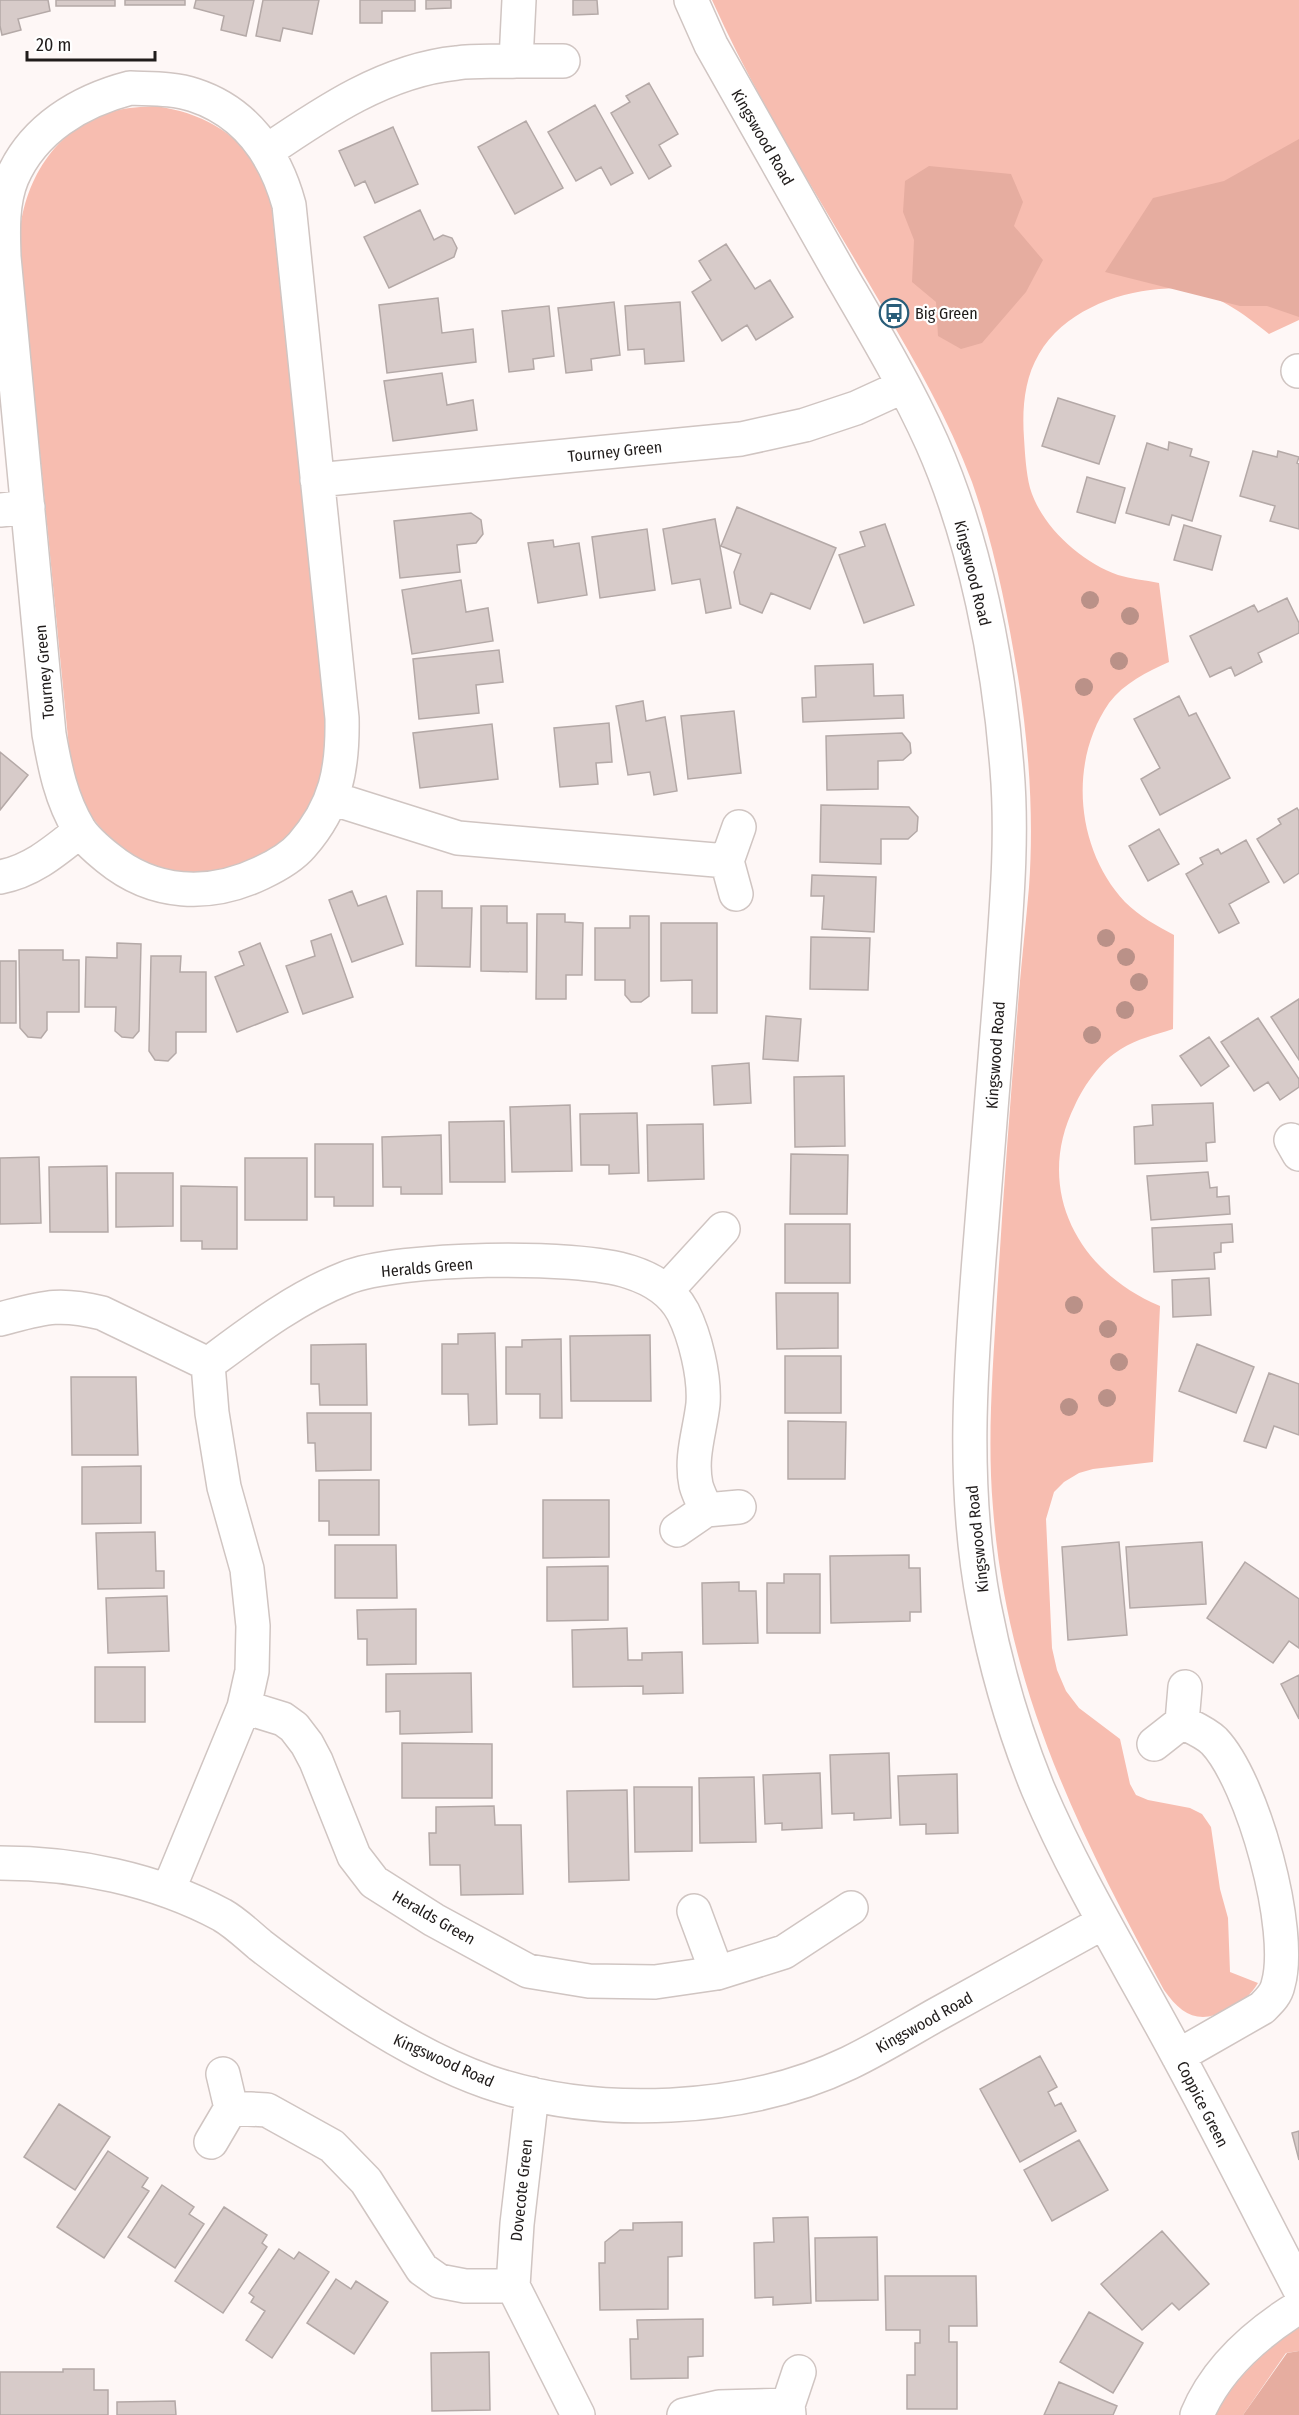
<svg xmlns="http://www.w3.org/2000/svg" width="1299" height="2415" font-family="'Fira Sans Condensed',sans-serif">
	<style>
		.green { fill: #f7bdb0 }
		.forest { fill: #e6ada0 }
		.building { fill: #d7cbc9; stroke: #b4a9a7; stroke-width: 1.5 }
		.lines { fill: none; stroke-linecap: round; stroke-linejoin: round }
		.minor-casing { stroke: #d0c5c2; stroke-width: 36 }
		.minor { stroke: #fff; stroke-width: 33 }
		.tree { fill: #ba9188 }
		.labels { text-anchor: middle; stroke-width: 4.5; stroke-linejoin: round; paint-order: stroke }
		.street-label { font-size: 16px; fill: #201c1b; stroke: #fff }
		.poi-label { font-size: 16px; fill: #201c1b; stroke: #fff; text-anchor: start }
	</style>
	<rect width="100%" height="100%" fill="#fef7f6"/>
	<path class="green" d="M 712,0 L 1299,0 L 1299,320 L 1269,334 C 1243,313 1216,293 1181,288 C 1174,287 1166,289 1159,289 C 1113,293 1063,313 1039,354 C 1024,379 1022,410 1024,438 C 1025,454 1026,472 1030,488 C 1041,526 1081,562 1118,575 C 1131,579 1145,580 1159,583 L 1169,662 C 1147,672 1124,683 1109,703 C 1068,762 1076,850 1125,902 C 1139,916 1157,926 1174,935 L 1173,1029 C 1155,1035 1137,1039 1121,1049 C 1101,1061 1085,1084 1075,1105 C 1033,1189 1078,1272 1160,1306 L 1153,1462 L 1093,1469 L 1079,1473 L 1064,1482 L 1054,1492 L 1046,1519 L 1052,1648 L 1057,1670 L 1066,1691 L 1079,1708 L 1120,1739 L 1130,1784 L 1136,1795 L 1148,1800 L 1190,1808 L 1202,1814 L 1211,1827 L 1220,1889 L 1228,1918 L 1230,1972 L 1258,1983 C 1251,1995 1241,2002 1229,2009 C 1200,2025 1182,2016 1164,1990 C 1079,1833 1007,1690 993,1508 C 987,1438 993,1367 997,1297 C 1003,1195 1011,1094 1019,992 C 1022,957 1026,922 1029,887 C 1034,817 1029,746 1018,677 C 1007,611 994,545 972,482 C 949,420 915,361 881,304 C 823,204 759,105 712,0 Z
		M 156,106 C 214,115 255,143 271,201 L 326,726 C 325,742 326,761 323,777 C 322,782 318,788 316,793 C 303,821 286,842 259,856 C 251,860 242,865 234,868 C 178,887 113,856 85,806 C 75,789 72,767 69,748 L 19,240 C 23,182 54,128 114,111 C 128,107 142,107 156,106 Z
		M 1299,2326 L 1299,2351 L 1286,2353 L 1243,2415 L 1216,2415 C 1235,2377 1265,2351 1299,2326 Z"/>
	<path class="forest" d="M 1299,139 L 1299,317 L 1267,306 L 1240,306 L 1105,272 L 1153,198 L 1224,181 Z
		M 929,166 L 1011,174 L 1023,202 L 1014,226 L 1043,260 L 1026,292 L 982,343 L 961,349 L 938,336 L 936,302 L 912,282 L 914,240 L 903,212 L 905,181 Z
		M 1299,2351 L 1299,2415 L 1243,2415 L 1287,2353 Z"/>
	<path class="building" d="M 0,0 L 48,0 L 50,11 L 18,19 L 21,30 L 2,35 L 0,26 Z
		M 56,0 L 115,0 L 115,6 L 56,6 Z
		M 125,0 L 185,0 L 185,5 L 125,5 Z
		M 196,0 L 254,0 L 246,36 L 221,30 L 224,16 L 194,8 Z
		M 263,0 L 319,0 L 312,34 L 283,28 L 280,41 L 256,36 Z
		M 360,0 L 415,0 L 415,11 L 382,11 L 382,23 L 360,23 Z
		M 426,0 L 451,0 L 451,8 L 426,9 Z
		M 573,0 L 597,0 L 598,14 L 573,15 Z
		M 649,83 L 678,134 L 659,145 L 671,166 L 649,179 L 611,113 L 630,102 L 626,96 Z
		M 595,105 L 633,173 L 611,185 L 601,167 L 576,181 L 548,132 Z
		M 526,121 L 563,188 L 515,214 L 478,147 Z
		M 393,127 L 418,184 L 375,203 L 365,181 L 355,186 L 339,151 Z
		M 420,210 L 434,240 L 443,235 L 452,238 L 457,248 L 454,257 L 389,288 L 364,237 Z
		M 726,244 L 755,289 L 770,280 L 793,317 L 756,340 L 747,325 L 722,341 L 692,292 L 711,280 L 699,261 Z
		M 438,298 L 442,333 L 473,329 L 476,362 L 387,373 L 379,305 Z
		M 614,302 L 620,355 L 591,359 L 592,370 L 566,373 L 558,308 Z
		M 680,302 L 684,361 L 645,364 L 644,349 L 628,350 L 625,306 Z
		M 549,306 L 554,356 L 533,359 L 534,369 L 509,372 L 502,311 Z
		M 442,373 L 447,405 L 473,400 L 477,430 L 393,441 L 384,381 Z
		M 1058,398 L 1115,416 L 1099,464 L 1042,446 Z
		M 1169,442 L 1192,449 L 1190,456 L 1209,462 L 1192,521 L 1172,515 L 1169,525 L 1126,513 L 1147,443 L 1168,450 Z
		M 1253,451 L 1277,457 L 1278,451 L 1299,457 L 1297,463 L 1299,464 L 1299,529 L 1270,521 L 1275,506 L 1240,496 Z
		M 1087,477 L 1125,488 L 1115,523 L 1077,512 Z
		M 737,507 L 836,548 L 810,609 L 771,593 L 762,613 L 740,604 L 734,572 L 741,554 L 721,546 Z
		M 471,513 L 481,520 L 483,534 L 476,543 L 457,545 L 460,572 L 400,578 L 394,521 Z
		M 715,519 L 731,608 L 706,613 L 700,579 L 672,584 L 663,529 Z
		M 885,524 L 914,605 L 864,623 L 839,555 L 865,546 L 860,532 Z
		M 1184,525 L 1221,536 L 1212,570 L 1174,560 Z
		M 647,529 L 655,590 L 600,598 L 592,537 Z
		M 553,540 L 554,547 L 579,543 L 587,595 L 538,603 L 528,543 Z
		M 461,580 L 466,612 L 488,608 L 493,641 L 412,654 L 402,590 Z
		M 1287,598 L 1299,623 L 1299,633 L 1258,653 L 1262,662 L 1235,676 L 1231,667 L 1210,677 L 1190,636 L 1254,605 L 1258,612 Z
		M 499,650 L 503,682 L 476,685 L 479,713 L 419,719 L 413,659 Z
		M 873,664 L 874,696 L 903,695 L 904,718 L 803,722 L 802,698 L 816,697 L 815,666 Z
		M 1179,696 L 1189,716 L 1196,713 L 1230,778 L 1160,815 L 1141,779 L 1160,768 L 1134,719 Z
		M 643,701 L 646,721 L 665,717 L 677,791 L 654,795 L 650,772 L 628,775 L 616,706 Z
		M 734,711 L 741,773 L 688,779 L 681,716 Z
		M 609,723 L 612,762 L 596,763 L 598,784 L 560,787 L 554,728 Z
		M 492,724 L 498,779 L 420,788 L 413,733 Z
		M 902,733 L 910,743 L 911,753 L 903,760 L 878,761 L 878,789 L 827,790 L 826,736 Z
		M 0,752 L 28,775 L 0,810 Z
		M 821,805 L 909,807 L 918,817 L 917,831 L 908,839 L 881,839 L 881,864 L 820,862 Z
		M 1297,808 L 1299,811 L 1299,873 L 1284,883 L 1257,839 L 1281,824 L 1278,819 Z
		M 1159,829 L 1179,864 L 1148,881 L 1129,846 Z
		M 1246,840 L 1269,882 L 1229,904 L 1239,923 L 1219,933 L 1186,874 L 1203,864 L 1200,858 L 1218,849 L 1221,854 Z
		M 812,875 L 876,877 L 874,932 L 822,929 L 824,896 L 811,896 Z
		M 352,891 L 358,906 L 386,896 L 403,944 L 352,962 L 329,900 Z
		M 417,891 L 442,891 L 442,908 L 472,908 L 470,967 L 416,966 Z
		M 481,906 L 507,906 L 507,923 L 527,923 L 527,972 L 481,971 Z
		M 537,914 L 565,914 L 565,922 L 583,923 L 582,975 L 566,975 L 566,999 L 536,999 Z
		M 630,916 L 649,916 L 649,996 L 641,1002 L 631,1002 L 625,995 L 625,980 L 595,980 L 595,928 L 630,928 Z
		M 661,923 L 717,923 L 717,1013 L 692,1013 L 692,980 L 661,981 Z
		M 331,934 L 353,997 L 303,1014 L 286,966 L 315,956 L 311,941 Z
		M 811,937 L 870,938 L 868,990 L 810,989 Z
		M 117,943 L 141,944 L 139,1031 L 133,1038 L 122,1037 L 115,1031 L 116,1007 L 85,1007 L 86,957 L 117,958 Z
		M 260,943 L 288,1012 L 237,1032 L 215,977 L 244,965 L 239,952 Z
		M 19,950 L 63,950 L 63,960 L 79,960 L 79,1012 L 47,1012 L 47,1030 L 41,1038 L 28,1037 L 20,1028 Z
		M 151,956 L 181,956 L 180,972 L 206,972 L 206,1032 L 176,1032 L 176,1053 L 168,1061 L 155,1060 L 149,1051 Z
		M 0,961 L 16,961 L 16,1023 L 0,1023 Z
		M 1299,999 L 1299,1060 L 1271,1017 Z
		M 766,1016 L 801,1019 L 798,1061 L 763,1059 Z
		M 1258,1018 L 1299,1079 L 1299,1087 L 1280,1100 L 1268,1082 L 1254,1091 L 1221,1042 Z
		M 1209,1037 L 1229,1066 L 1201,1086 L 1180,1056 Z
		M 749,1063 L 751,1103 L 714,1105 L 712,1066 Z
		M 844,1076 L 845,1146 L 795,1147 L 794,1077 Z
		M 1213,1103 L 1215,1142 L 1206,1143 L 1207,1161 L 1135,1164 L 1134,1127 L 1153,1125 L 1152,1105 Z
		M 570,1105 L 572,1171 L 512,1172 L 510,1107 Z
		M 637,1113 L 639,1173 L 609,1174 L 609,1165 L 581,1165 L 580,1114 Z
		M 504,1121 L 505,1182 L 450,1182 L 449,1122 Z
		M 703,1124 L 704,1179 L 648,1181 L 647,1125 Z
		M 441,1135 L 442,1194 L 401,1194 L 401,1187 L 383,1187 L 382,1137 Z
		M 315,1144 L 373,1144 L 373,1206 L 334,1206 L 334,1197 L 315,1197 Z
		M 791,1154 L 848,1155 L 847,1214 L 790,1214 Z
		M 39,1157 L 41,1223 L 0,1224 L 0,1158 Z
		M 245,1158 L 307,1158 L 307,1220 L 245,1220 Z
		M 107,1166 L 108,1232 L 50,1232 L 49,1167 Z
		M 1208,1172 L 1210,1188 L 1217,1187 L 1217,1197 L 1229,1196 L 1230,1214 L 1151,1220 L 1147,1176 Z
		M 116,1173 L 173,1173 L 173,1226 L 116,1227 Z
		M 181,1186 L 237,1187 L 237,1249 L 202,1249 L 202,1241 L 181,1241 Z
		M 785,1224 L 850,1224 L 850,1283 L 785,1283 Z
		M 1232,1224 L 1233,1242 L 1221,1243 L 1221,1252 L 1214,1253 L 1215,1269 L 1154,1272 L 1152,1228 Z
		M 1209,1278 L 1211,1315 L 1173,1317 L 1172,1280 Z
		M 776,1293 L 838,1293 L 838,1348 L 777,1349 Z
		M 495,1333 L 497,1424 L 469,1425 L 468,1394 L 442,1394 L 442,1344 L 458,1344 L 458,1334 Z
		M 650,1335 L 651,1401 L 571,1401 L 570,1336 Z
		M 561,1339 L 562,1418 L 540,1418 L 540,1394 L 506,1394 L 506,1347 L 522,1347 L 522,1340 Z
		M 366,1344 L 367,1405 L 320,1405 L 319,1384 L 311,1384 L 311,1345 Z
		M 1197,1344 L 1254,1367 L 1236,1413 L 1179,1391 Z
		M 785,1356 L 841,1356 L 841,1413 L 785,1413 Z
		M 1269,1373 L 1299,1384 L 1299,1435 L 1274,1426 L 1266,1448 L 1244,1441 Z
		M 71,1377 L 136,1377 L 138,1455 L 72,1455 Z
		M 307,1413 L 371,1413 L 371,1470 L 316,1471 L 315,1443 L 308,1443 Z
		M 788,1421 L 846,1422 L 845,1479 L 788,1479 Z
		M 141,1466 L 141,1523 L 82,1524 L 82,1467 Z
		M 319,1480 L 379,1480 L 379,1535 L 329,1535 L 329,1521 L 319,1521 Z
		M 543,1500 L 609,1500 L 609,1557 L 543,1558 Z
		M 155,1532 L 156,1571 L 164,1571 L 164,1588 L 98,1589 L 96,1533 Z
		M 1119,1542 L 1127,1635 L 1068,1640 L 1062,1547 Z
		M 1202,1542 L 1206,1604 L 1130,1608 L 1126,1547 Z
		M 335,1545 L 396,1545 L 397,1598 L 335,1598 Z
		M 909,1555 L 909,1568 L 920,1568 L 921,1612 L 910,1612 L 910,1621 L 831,1623 L 830,1556 Z
		M 1245,1562 L 1299,1599 L 1299,1648 L 1289,1641 L 1273,1663 L 1207,1618 Z
		M 608,1566 L 608,1620 L 547,1621 L 547,1567 Z
		M 784,1574 L 820,1574 L 820,1633 L 767,1633 L 767,1583 L 784,1583 Z
		M 739,1582 L 739,1591 L 756,1591 L 758,1643 L 703,1644 L 702,1583 Z
		M 167,1596 L 169,1651 L 108,1653 L 106,1598 Z
		M 416,1609 L 416,1664 L 367,1665 L 367,1639 L 358,1639 L 357,1610 Z
		M 627,1628 L 628,1660 L 642,1660 L 642,1653 L 682,1652 L 683,1693 L 643,1694 L 643,1686 L 573,1687 L 572,1630 Z
		M 95,1667 L 145,1667 L 145,1722 L 95,1722 Z
		M 471,1673 L 472,1732 L 400,1734 L 400,1711 L 386,1712 L 386,1674 Z
		M 1299,1675 L 1299,1719 L 1281,1684 Z
		M 402,1743 L 492,1744 L 492,1798 L 402,1798 Z
		M 889,1753 L 891,1818 L 854,1820 L 854,1813 L 832,1814 L 830,1755 Z
		M 820,1773 L 822,1828 L 782,1830 L 782,1823 L 765,1824 L 763,1775 Z
		M 957,1774 L 958,1833 L 926,1834 L 926,1824 L 900,1825 L 898,1776 Z
		M 754,1777 L 756,1842 L 700,1843 L 699,1778 Z
		M 634,1787 L 692,1787 L 692,1851 L 635,1852 Z
		M 627,1790 L 629,1880 L 569,1882 L 567,1791 Z
		M 494,1806 L 495,1825 L 521,1825 L 523,1894 L 461,1895 L 460,1865 L 430,1865 L 429,1833 L 436,1833 L 436,1807 Z
		M 1040,2056 L 1057,2087 L 1048,2092 L 1055,2106 L 1061,2103 L 1076,2131 L 1020,2162 L 980,2089 Z
		M 59,2104 L 110,2137 L 75,2190 L 24,2157 Z
		M 1299,2131 L 1299,2160 L 1292,2133 Z
		M 1079,2140 L 1108,2190 L 1052,2221 L 1024,2170 Z
		M 108,2151 L 148,2178 L 142,2187 L 149,2191 L 104,2258 L 57,2227 Z
		M 162,2185 L 194,2207 L 189,2214 L 204,2224 L 175,2268 L 128,2237 Z
		M 224,2207 L 267,2235 L 262,2243 L 267,2247 L 223,2313 L 175,2281 Z
		M 808,2217 L 811,2303 L 773,2305 L 773,2297 L 755,2298 L 754,2243 L 774,2242 L 773,2218 Z
		M 682,2222 L 682,2256 L 668,2257 L 668,2309 L 600,2310 L 599,2263 L 605,2263 L 605,2242 L 620,2230 L 633,2230 L 633,2223 Z
		M 1162,2231 L 1209,2284 L 1179,2310 L 1172,2303 L 1142,2330 L 1101,2284 Z
		M 877,2237 L 878,2300 L 816,2301 L 815,2238 Z
		M 279,2249 L 294,2259 L 299,2252 L 329,2272 L 272,2358 L 246,2340 L 265,2311 L 251,2302 L 254,2297 L 249,2293 Z
		M 885,2276 L 976,2276 L 977,2326 L 949,2326 L 949,2342 L 957,2342 L 957,2409 L 907,2409 L 907,2375 L 915,2375 L 915,2343 L 920,2343 L 920,2330 L 886,2330 Z
		M 336,2279 L 351,2289 L 356,2281 L 388,2302 L 354,2354 L 307,2323 Z
		M 1089,2312 L 1143,2343 L 1113,2393 L 1060,2362 Z
		M 703,2319 L 703,2356 L 688,2357 L 688,2378 L 631,2379 L 630,2339 L 638,2339 L 637,2320 Z
		M 489,2352 L 490,2410 L 432,2411 L 431,2353 Z
		M 63,2369 L 94,2369 L 94,2390 L 108,2390 L 108,2415 L 0,2415 L 0,2372 L 63,2372 Z
		M 1059,2382 L 1117,2406 L 1113,2415 L 1044,2415 Z
		M 175,2401 L 176,2415 L 117,2415 L 117,2402 Z"/>
	<g class="lines">
		<g class="minor-casing">
			<path id="minor" d="M 519,0 L 516,61 L 563,61
				M 691,0 L 711,45 C 754,122 798,198 841,275 C 873,330 906,385 932,443 C 975,540 999,663 1007,769 C 1013,840 1006,913 1001,984 C 994,1076 986,1167 979,1259 C 970,1375 962,1490 984,1605 C 996,1668 1014,1730 1038,1789 C 1077,1881 1130,1966 1177,2054 C 1219,2131 1258,2210 1299,2288
				M 130,88 C 151,89 174,88 194,95 C 246,112 275,154 289,205 L 342,718 C 343,769 336,806 302,845 C 291,858 276,866 261,873 C 209,898 153,895 108,858 C 98,850 86,840 79,829 C 61,799 55,768 49,734 L 4,257 C 3,231 2,202 12,178 C 33,129 80,101 130,88 Z
				M 267,151 C 324,112 386,70 457,63 C 476,60 497,62 516,61
				M 1298,371 L 1299,371
				M 317,480 L 741,439 L 805,425 L 856,408 L 904,386
				M 0,510 L 28,507
				M 331,798 L 458,838 L 727,861
				M 0,877 C 32,871 55,851 80,831
				M 736,894 L 727,861 L 739,827
				M 1291,1140 L 1299,1154
				M 667,1290 L 723,1229
				M 0,1319 C 43,1308 57,1302 102,1313 L 208,1364
				M 208,1364 C 251,1332 295,1298 346,1278 C 398,1257 576,1254 630,1272 C 652,1279 672,1291 683,1312 C 695,1336 705,1376 703,1404 C 700,1431 690,1457 696,1485 C 698,1493 703,1502 706,1510
				M 677,1530 L 706,1510 L 739,1507
				M 244,1707 L 283,1719 L 294,1727 L 307,1744 L 316,1761 L 354,1856 L 374,1882 L 434,1920 L 528,1971 L 589,1981 L 655,1982 L 717,1973
				M 1154,1744 L 1182,1722 L 1185,1687
				M 0,1863 C 76,1863 155,1879 222,1915 C 236,1923 248,1935 260,1945 C 282,1962 305,1979 328,1995 C 378,2030 431,2062 488,2082 C 597,2119 745,2113 849,2063 C 878,2049 906,2032 934,2016 C 991,1985 1047,1953 1104,1922
				M 168,1891 L 244,1707 L 252,1671 L 253,1626 L 247,1569 L 224,1487 L 212,1413 L 208,1364
				M 694,1911 L 717,1973 L 784,1952 L 851,1908
				M 1178,2056 L 1262,2008 C 1269,2001 1276,1995 1278,1985 C 1294,1931 1253,1782 1214,1741 C 1206,1733 1192,1727 1182,1722
				M 532,2094 L 517,2224 L 513,2286 L 578,2415
				M 231,2108 L 267,2110 L 332,2146 L 366,2181 L 422,2269 L 439,2281 L 465,2286 L 513,2286
				M 211,2142 L 231,2108 L 223,2074
				M 684,2415 L 719,2407 L 788,2405
				M 789,2415 L 788,2405 L 799,2372
				M 1197,2415 C 1216,2369 1257,2333 1299,2307"/>
		</g>
		<use href="#minor" class="minor"/>
	</g>
	<g class="tree">
		<circle cx="1090" cy="600" r="9"/>
		<circle cx="1130" cy="616" r="9"/>
		<circle cx="1119" cy="661" r="9"/>
		<circle cx="1084" cy="687" r="9"/>
		<circle cx="1106" cy="938" r="9"/>
		<circle cx="1126" cy="957" r="9"/>
		<circle cx="1139" cy="982" r="9"/>
		<circle cx="1125" cy="1010" r="9"/>
		<circle cx="1092" cy="1035" r="9"/>
		<circle cx="1074" cy="1305" r="9"/>
		<circle cx="1108" cy="1329" r="9"/>
		<circle cx="1119" cy="1362" r="9"/>
		<circle cx="1107" cy="1398" r="9"/>
		<circle cx="1069" cy="1407" r="9"/>
	</g>
	<defs>
		<g id="bus-ring" transform="scale(1.5)"><circle r="9.5" fill="#fff" stroke="#295d79" stroke-width="1.5"/><path d="M-5-6H5V4H4V6H2V4H-2V6H-4V4H-5ZM-3.5-4V0h7V-4ZM-3.5 1.2v1.5H-2V1.2ZM2 1.2v1.5H3.5V1.2Z" fill="#295d79"/></g>
	</defs>
	<g fill-rule="evenodd">
		<use href="#bus-ring" x="894" y="313"/>
	</g>
	<g class="labels">
		<g class="street-label">
			<text transform="translate(763 137) rotate(60)" y="6">Kingswood Road</text>
			<text transform="translate(615 451) rotate(-6)" y="6">Tourney Green</text>
			<text transform="translate(973 573) rotate(76)" y="6">Kingswood Road</text>
			<text transform="translate(44 672) rotate(-95)" y="6">Tourney Green</text>
			<text transform="translate(995 1055) rotate(-86)" y="6">Kingswood Road</text>
			<text transform="translate(427 1267) rotate(-5)" y="6">Heralds Green</text>
			<text transform="translate(977 1539) rotate(-96)" y="6">Kingswood Road</text>
			<text transform="translate(434 1917) rotate(30)" y="6">Heralds Green</text>
			<text transform="translate(924 2022) rotate(-29)" y="6">Kingswood Road</text>
			<text transform="translate(444 2060) rotate(24)" y="6">Kingswood Road</text>
			<text transform="translate(1203 2104) rotate(63)" y="6">Coppice Green</text>
			<text transform="translate(521 2190) rotate(-84)" y="6">Dovecote Green</text>
		</g>
		<g class="poi-label">
			<text x="915" y="319">Big Green</text>
		</g>
	</g>
	<path d="M27 51v9h128v-9" fill="none" stroke="#201c1b" stroke-width="3"/>
	<text x="36" y="51" font-size="18" fill="#201c1b" stroke="#ffffff" stroke-width="4.5" paint-order="stroke">20 m</text>
</svg>
